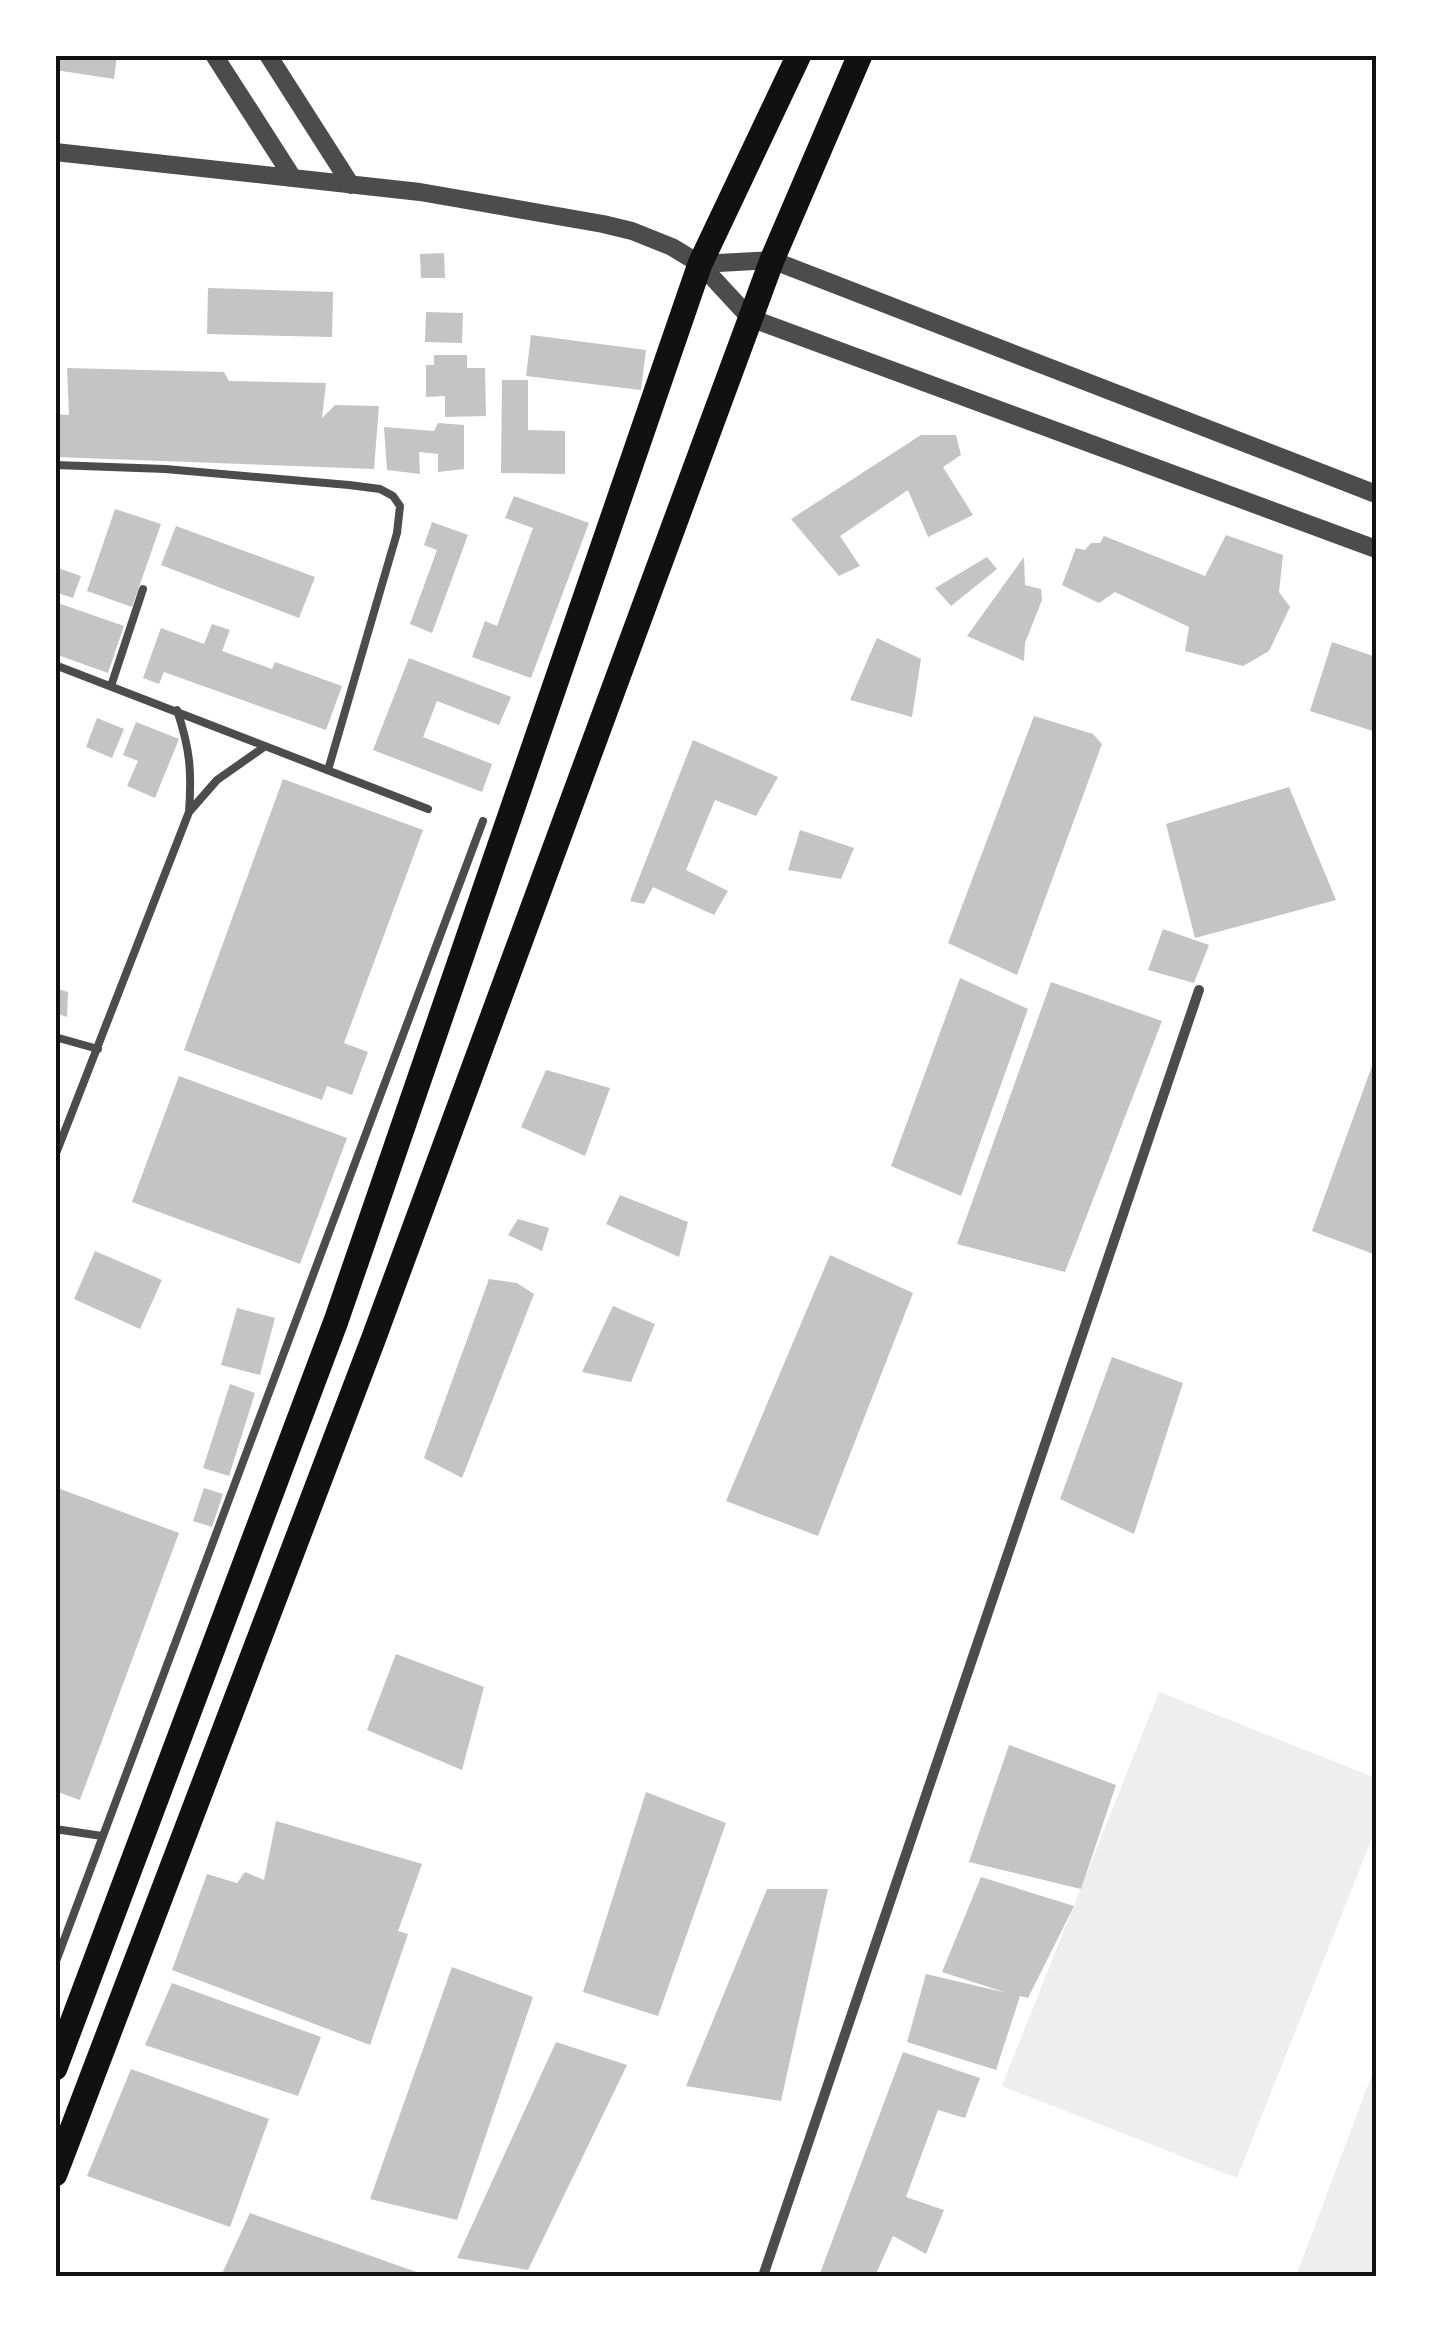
<svg xmlns="http://www.w3.org/2000/svg" width="1431" height="2331" font-family="'Fira Sans',sans-serif">
	<style>
		.green { fill: #eee }
		.building { fill: #c4c4c4 }
		.lines { fill: none; stroke-linecap: round; stroke-linejoin: round }
		.service { stroke: #4c4c4c; stroke-width: 8 }
		.minor { stroke: #4c4c4c; stroke-width: 10 }
		.tertiary { stroke: #4c4c4c; stroke-width: 18 }
		.primary { stroke: #111; stroke-width: 25 }
		.neatline { fill: none; stroke: #111; stroke-width: 4 }
	</style>
	<rect width="100%" height="100%" fill="#fff"/>
	<path class="green" d="M 1159,1692 L 1376,1778 L 1376,1828 L 1237,2178 L 1002,2086 Z
		M 1376,2064 L 1376,2276 L 1296,2276 Z"/>
	<path class="building" d="M 55,55 L 117,55 L 114,79 L 55,70 Z
		M 444,253 L 445,278 L 421,278 L 420,254 Z
		M 208,288 L 333,292 L 332,337 L 207,334 Z
		M 426,312 L 463,313 L 462,343 L 425,342 Z
		M 531,335 L 646,350 L 641,390 L 526,376 Z
		M 434,355 L 467,355 L 467,368 L 485,368 L 486,416 L 445,417 L 445,396 L 426,397 L 426,365 L 434,365 Z
		M 67,368 L 224,372 L 229,381 L 326,383 L 322,418 L 335,405 L 379,406 L 374,469 L 55,457 L 55,414 L 69,415 Z
		M 502,380 L 528,380 L 528,430 L 565,431 L 565,474 L 501,473 Z
		M 438,423 L 464,425 L 464,469 L 438,472 L 438,454 L 419,452 L 420,474 L 387,470 L 384,427 L 434,431 Z
		M 921,435 L 956,435 L 961,455 L 943,467 L 973,515 L 928,537 L 908,490 L 840,536 L 860,566 L 839,576 L 791,519 Z
		M 514,496 L 589,523 L 531,678 L 472,657 L 485,621 L 497,626 L 533,528 L 505,518 Z
		M 115,509 L 161,524 L 132,607 L 87,591 Z
		M 432,522 L 468,535 L 432,633 L 410,624 L 437,550 L 424,545 Z
		M 176,526 L 315,577 L 299,618 L 161,565 Z
		M 1226,535 L 1283,555 L 1279,592 L 1290,607 L 1269,651 L 1243,666 L 1185,651 L 1189,627 L 1115,592 L 1099,603 L 1062,585 L 1076,548 L 1085,550 L 1091,543 L 1100,543 L 1104,536 L 1205,576 Z
		M 987,557 L 997,569 L 951,606 L 935,588 Z
		M 1024,557 L 1025,585 L 1041,589 L 1042,600 L 1025,643 L 1024,661 L 967,636 Z
		M 55,567 L 81,576 L 73,598 L 55,592 Z
		M 55,602 L 124,626 L 108,673 L 55,654 Z
		M 212,624 L 230,630 L 222,651 L 272,669 L 275,662 L 342,686 L 326,730 L 164,672 L 159,684 L 143,678 L 161,628 L 204,644 Z
		M 877,638 L 921,659 L 912,717 L 850,700 Z
		M 1332,642 L 1376,657 L 1376,732 L 1310,711 Z
		M 409,658 L 511,697 L 499,725 L 437,701 L 423,737 L 492,764 L 482,792 L 373,750 Z
		M 1034,716 L 1093,734 L 1102,744 L 1017,975 L 948,943 Z
		M 97,718 L 124,729 L 112,758 L 86,747 Z
		M 136,722 L 179,739 L 155,798 L 127,786 L 138,761 L 123,755 Z
		M 693,740 L 778,777 L 756,816 L 715,800 L 686,870 L 728,891 L 714,915 L 653,887 L 644,904 L 630,901 Z
		M 283,779 L 423,830 L 344,1043 L 368,1052 L 352,1095 L 327,1086 L 322,1100 L 184,1050 Z
		M 1289,787 L 1336,900 L 1195,938 L 1166,824 Z
		M 800,830 L 854,848 L 841,879 L 788,870 Z
		M 1163,929 L 1209,945 L 1194,983 L 1148,970 Z
		M 960,978 L 1028,1009 L 961,1196 L 891,1166 Z
		M 1051,982 L 1162,1021 L 1065,1272 L 957,1244 Z
		M 55,988 L 68,992 L 67,1017 L 55,1013 Z
		M 1376,1055 L 1376,1255 L 1312,1231 Z
		M 546,1070 L 610,1088 L 585,1156 L 521,1127 Z
		M 179,1076 L 347,1138 L 300,1264 L 132,1202 Z
		M 620,1195 L 688,1222 L 679,1257 L 606,1224 Z
		M 518,1219 L 549,1228 L 542,1251 L 508,1235 Z
		M 95,1251 L 162,1280 L 140,1329 L 74,1299 Z
		M 830,1255 L 913,1293 L 818,1536 L 726,1501 Z
		M 489,1279 L 517,1283 L 534,1294 L 462,1478 L 424,1458 Z
		M 613,1306 L 655,1324 L 631,1382 L 582,1372 Z
		M 237,1308 L 275,1318 L 260,1375 L 221,1365 Z
		M 1112,1357 L 1183,1383 L 1134,1534 L 1060,1499 Z
		M 230,1384 L 255,1393 L 229,1476 L 203,1468 Z
		M 55,1487 L 179,1533 L 80,1800 L 55,1791 Z
		M 204,1488 L 223,1494 L 212,1527 L 193,1521 Z
		M 396,1654 L 484,1687 L 462,1770 L 367,1730 Z
		M 1009,1745 L 1116,1785 L 1081,1889 L 969,1862 Z
		M 646,1792 L 726,1823 L 658,2016 L 583,1992 Z
		M 276,1821 L 422,1864 L 398,1931 L 408,1934 L 370,2045 L 172,1970 L 207,1874 L 237,1883 L 245,1872 L 264,1880 Z
		M 981,1877 L 1074,1906 L 1028,1998 L 1020,1996 L 996,2070 L 907,2042 L 926,1974 L 1007,1993 L 942,1972 Z
		M 767,1889 L 828,1889 L 781,2101 L 686,2086 Z
		M 452,1967 L 533,1997 L 457,2220 L 370,2199 Z
		M 172,1983 L 321,2037 L 298,2096 L 145,2045 Z
		M 556,2042 L 627,2065 L 528,2270 L 457,2258 Z
		M 903,2052 L 980,2078 L 965,2118 L 938,2110 L 906,2197 L 944,2210 L 926,2254 L 893,2236 L 875,2276 L 819,2276 Z
		M 131,2069 L 269,2119 L 230,2227 L 87,2176 Z
		M 250,2213 L 425,2275 L 425,2276 L 221,2276 Z"/>
	<g class="lines">
		<path class="service" d="M 55,465 L 165,469 L 349,485 L 380,489 L 393,496 L 400,506 L 397,533 L 328,770
			M 55,665 L 428,809
			M 111,686 L 143,589
			M 189,812 L 217,780 L 264,747
			M 55,1037 L 98,1049
			M 55,1156 L 189,812 C 192,771 190,749 177,710
			M 55,1829 L 102,1836
			M 55,1964 L 483,821"/>
		<path class="minor" d="M 763,2276 L 1199,990"/>
		<path class="tertiary" d="M 214,55 L 293,178
			M 268,55 L 351,185
			M 55,152 L 420,192 L 603,224 L 632,231 L 672,247 L 700,264 L 750,318 L 1376,549
			M 700,264 L 772,260 L 1376,494"/>
		<path class="primary" d="M 55,2068 L 336,1321 L 700,264 L 799,55
			M 55,2174 L 373,1340 L 772,260 L 860,55"/>
	</g>
	<rect width="1431" height="2331" fill="none" stroke="#ffffff" stroke-width="115"/>
	<rect x="58" y="58" width="1316" height="2216" class="neatline"/>
</svg>
